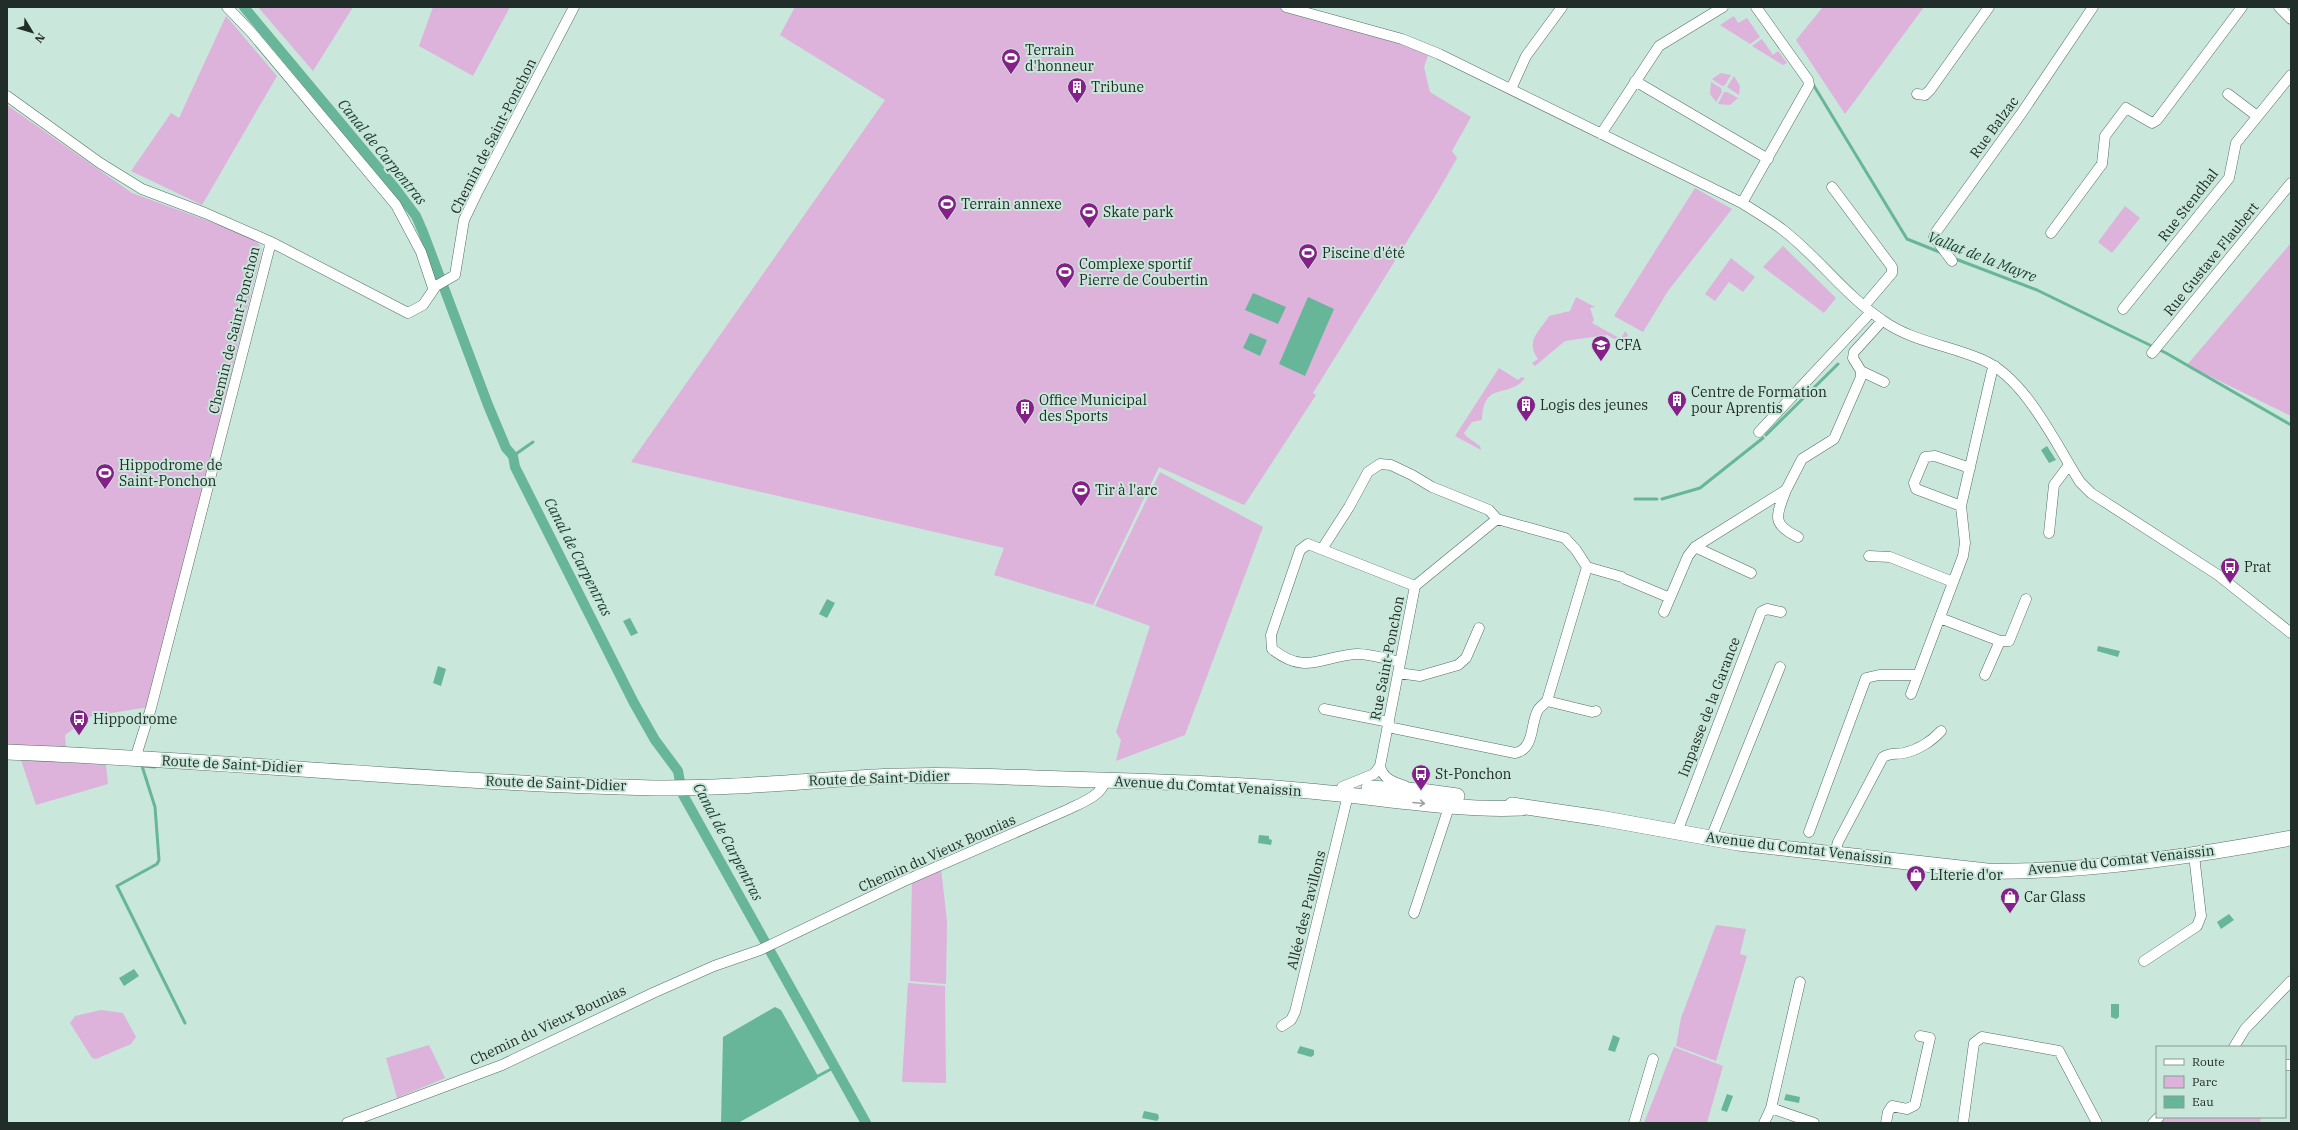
<svg xmlns="http://www.w3.org/2000/svg" width="2298" height="1130" font-family="'IBM Plex Serif',serif">
	<style>
		.green { fill: #ddb3dc }
		.water { fill: #68b699 }
		.lines { fill: none; stroke-linecap: round; stroke-linejoin: round }
		.stream { stroke: #68b699; stroke-width: 3 }
		.canal { stroke: #68b699; stroke-width: 10 }
		.street-casing { stroke: #546f64; stroke-width: 11 }
		.secondary-casing { stroke: #546f64; stroke-width: 16 }
		.street { stroke: #fff; stroke-width: 10 }
		.secondary { stroke: #fff; stroke-width: 15 }
		.oneway { stroke: #9ba09e }
		.labels { text-anchor: middle; stroke-width: 4; stroke-linejoin: round; paint-order: stroke }
		.poi-label { font-size: 14px; fill: #212d28; stroke: #c9e7da; text-anchor: start }
		.street-label { font-size: 14px; fill: #212d28; stroke: #c9e7da }
		.water-label { font-size: 15px; font-style: italic; fill: #1b3f32; stroke: #c9e7da }
	</style>
	<rect width="100%" height="100%" fill="#c9e7da"/>
	<path class="green" d="M 258,7 L 353,7 L 313,71 Z
		M 433,7 L 510,7 L 473,76 L 419,46 Z
		M 795,7 L 1277,7 L 1399,42 L 1429,53 L 1424,67 L 1430,92 L 1471,117 L 1452,151 L 1457,158 L 1437,193 L 1313,393 L 1316,395 L 1247,501 L 1244,505 L 1159,467 L 1093,605 L 994,575 L 1004,548 L 631,462 L 885,100 L 780,35 Z
		M 1823,7 L 1924,7 L 1845,114 L 1796,40 Z
		M 226,16 L 277,76 L 202,205 L 131,171 L 171,113 L 179,118 Z
		M 1734,16 L 1738,23 L 1747,18 L 1760,37 L 1750,44 L 1720,25 Z
		M 1762,39 L 1773,55 L 1778,51 L 1787,63 L 1783,65 L 1752,46 Z
		M 1721,73 L 1731,75 L 1725,85 L 1722,86 L 1712,79 Z
		M 1734,76 L 1740,86 L 1739,95 L 1727,87 Z
		M 1711,82 L 1721,88 L 1722,92 L 1716,102 L 1710,94 Z
		M 1724,92 L 1727,92 L 1738,98 L 1730,105 L 1718,104 Z
		M 7,105 L 132,193 L 255,238 L 262,249 L 149,707 L 92,716 L 65,735 L 66,747 L 7,745 Z
		M 1695,188 L 1732,209 L 1668,291 L 1643,332 L 1614,316 Z
		M 2125,206 L 2140,218 L 2112,253 L 2098,242 Z
		M 2291,243 L 2291,416 L 2187,365 Z
		M 1783,246 L 1836,298 L 1824,313 L 1763,267 Z
		M 1731,258 L 1755,277 L 1743,292 L 1729,282 L 1715,301 L 1705,294 Z
		M 1576,297 L 1595,307 L 1590,308 L 1594,320 L 1592,323 L 1621,339 L 1625,331 L 1628,335 L 1622,343 L 1607,335 L 1565,341 L 1535,366 L 1532,363 L 1538,359 C 1525,341 1539,332 1549,316 L 1570,311 Z
		M 1499,368 L 1518,380 L 1521,377 L 1525,378 C 1508,400 1484,379 1482,420 L 1472,422 L 1464,433 L 1466,436 L 1480,446 L 1481,450 L 1455,436 Z
		M 1160,472 L 1263,527 L 1185,735 L 1116,761 L 1121,740 L 1116,732 L 1150,626 L 1095,606 Z
		M 21,760 L 106,765 L 108,784 L 36,805 Z
		M 941,869 L 947,921 L 946,984 L 910,981 L 912,880 Z
		M 1716,925 L 1746,929 L 1740,954 L 1747,956 L 1716,1061 L 1676,1046 L 1681,1018 Z
		M 908,983 L 945,986 L 946,1083 L 902,1082 Z
		M 101,1010 L 123,1013 L 136,1037 L 131,1044 L 96,1059 L 92,1058 L 70,1023 L 75,1016 Z
		M 429,1045 L 445,1078 L 397,1098 L 386,1058 Z
		M 1674,1047 L 1723,1066 L 1707,1123 L 1644,1123 Z
		M 2166,1117 L 2261,1117 L 2260,1123 L 2160,1123 Z"/>
	<path class="water" d="M 1253,293 L 1286,307 L 1278,324 L 1245,310 Z
		M 1308,297 L 1334,309 L 1305,376 L 1279,364 Z
		M 1250,333 L 1267,340 L 1260,356 L 1243,348 Z
		M 2047,446 L 2056,460 L 2049,463 L 2041,450 Z
		M 827,599 L 835,603 L 827,618 L 819,614 Z
		M 630,618 L 638,633 L 631,636 L 623,621 Z
		M 2098,646 L 2120,651 L 2118,657 L 2097,651 Z
		M 438,666 L 446,669 L 441,686 L 433,683 Z
		M 1259,835 L 1269,836 L 1269,839 L 1272,840 L 1271,845 L 1258,843 Z
		M 2229,914 L 2234,920 L 2221,929 L 2217,922 Z
		M 134,969 L 139,976 L 124,986 L 119,978 Z
		M 2111,1004 L 2119,1004 L 2119,1017 L 2116,1019 L 2111,1017 Z
		M 775,1007 L 781,1010 L 818,1076 L 817,1079 L 738,1123 L 721,1123 L 723,1037 Z
		M 1613,1035 L 1620,1038 L 1615,1052 L 1608,1050 Z
		M 1300,1046 L 1314,1050 L 1314,1055 L 1311,1057 L 1297,1053 Z
		M 1727,1094 L 1733,1096 L 1727,1112 L 1721,1110 Z
		M 1786,1094 L 1800,1097 L 1799,1103 L 1784,1100 Z
		M 1144,1111 L 1158,1114 L 1159,1118 L 1157,1121 L 1142,1118 Z"/>
	<g class="lines">
		<path class="stream" d="M 1811,81 L 1907,239 L 1942,253
			M 1953,258 L 2037,290 L 2166,353 L 2291,425
			M 1766,435 L 1838,364
			M 513,456 L 533,442
			M 1635,499 L 1657,499
			M 1662,499 L 1700,488 L 1763,438
			M 155,767 L 142,766 L 155,807 L 159,860 L 157,864 L 117,886 L 185,1023
			M 818,1076 L 835,1067"/>
		<path class="canal" d="M 244,7 L 395,188 L 416,216 L 423,232 L 488,405 L 506,448 L 513,456 L 515,467 L 634,703 L 655,740 L 678,771 L 682,793 L 866,1123"/>
		<g class="street-casing">
			<path id="street" d="M 227,7 L 251,32 L 396,205 L 421,252 L 433,288
				M 1286,7 L 1402,39 L 1439,54 L 1742,203 C 1756,212 1770,220 1783,230 C 1818,257 1845,295 1882,320 C 1912,342 1950,345 1983,360 C 2026,379 2055,443 2080,482 L 2091,493 L 2218,575 L 2291,633
				M 2279,7 L 2291,19
				M 1635,81 L 1768,159
				M 1511,89 L 1526,56 L 1562,7
				M 1917,94 L 1925,95 L 1930,90 L 1989,7
				M 2228,94 L 2257,116
				M 7,96 L 100,163 L 142,189 L 205,213 L 271,242 L 408,313 L 423,305 L 436,286 L 455,275 L 464,220 L 477,193 L 574,7
				M 1601,134 L 1659,46 L 1723,7
				M 1832,187 L 1892,267 L 1892,273 L 1864,306
				M 1742,203 L 1809,85 L 1808,80 L 1756,7
				M 2051,233 L 2102,164 L 2105,136 L 2126,108 L 2152,123 L 2157,120 L 2242,7
				M 1952,261 L 1934,237 L 1936,232 L 2021,114 L 2093,7
				M 2123,309 L 2229,178 L 2236,143 L 2291,75
				M 2152,353 L 2291,183
				M 1861,371 L 1884,382
				M 1759,432 L 1871,312
				M 1786,490 C 1776,516 1771,524 1798,537
				M 1961,506 L 1916,489 L 1914,483 L 1925,457 L 1935,456 L 1970,468
				M 2049,533 L 2054,485 L 2069,465
				M 1695,547 L 1751,573
				M 1322,549 L 1349,507 L 1368,472 L 1380,464 L 1391,465 L 1412,475 L 1432,487 L 1489,510 L 1497,519
				M 1869,556 L 1890,557 L 1953,582
				M 1587,567 L 1622,577
				M 1625,579 L 1670,598
				M 1664,612 L 1688,556 L 1695,547 L 1786,490 L 1802,459 L 1834,439 L 1861,377 L 1861,371 L 1853,358 L 1854,352 L 1882,321
				M 1940,618 L 2000,641 L 2009,641 L 2026,599
				M 1400,662 C 1387,659 1371,654 1357,654 C 1321,656 1306,676 1272,649 L 1271,635 L 1300,550 L 1308,544 L 1415,586
				M 1398,673 L 1420,676 L 1458,665 L 1466,658 L 1479,628
				M 1985,675 L 2000,641
				M 1911,694 L 1963,556 L 1965,543 L 1961,506 L 1992,371 L 1995,366
				M 1547,701 L 1592,712 L 1596,711
				M 1324,709 L 1389,722
				M 1388,727 L 1515,753 C 1535,749 1530,724 1538,710 C 1540,707 1545,703 1547,701 L 1587,567 L 1576,550 L 1565,538 L 1497,519
				M 135,759 L 151,708 L 271,242
				M 1405,786 C 1393,782 1383,779 1380,766 L 1415,586 L 1497,519
				M 1342,787 L 1374,774 L 1380,766
				M 1677,832 L 1761,612 L 1767,609 L 1781,612
				M 1809,832 L 1866,678 L 1879,675 L 1918,675
				M 1711,838 L 1780,667
				M 1835,853 L 1838,842 L 1883,757 C 1892,752 1895,755 1904,753 C 1918,750 1932,741 1941,731
				M 1414,913 L 1451,801
				M 2144,961 L 2197,926 L 2201,916 L 2194,855
				M 1282,1026 L 1291,1020 L 1295,1012 L 1348,795
				M 2234,1047 L 2245,1029 L 2291,981
				M 2285,1065 L 2291,1065
				M 1771,1108 L 1800,982
				M 347,1123 L 502,1065 L 653,993 L 714,966 L 760,950 L 902,882 L 1069,809 C 1081,803 1103,795 1105,780
				M 1634,1123 L 1653,1059
				M 1764,1123 L 1771,1108 L 1814,1123
				M 1886,1123 L 1888,1112 L 1892,1106 L 1907,1109 L 1915,1105 L 1930,1038 L 1920,1036
				M 1963,1123 L 1974,1043 L 1982,1037 L 2059,1051 L 2097,1123
				M 2153,1123 L 2159,1117"/>
		</g>
		<g class="secondary-casing">
			<path id="secondary" d="M 7,752 C 223,760 438,783 654,788 C 728,789 801,781 875,777 C 928,774 982,776 1035,778 C 1126,781 1218,782 1309,791 C 1380,797 1451,811 1522,808
				M 1369,788 L 1421,791 L 1457,796
				M 1512,805 L 1600,818 L 1738,843 L 1987,871 C 2084,873 2195,856 2291,838"/>
		</g>
		<use href="#street" class="street"/>
		<use href="#secondary" class="secondary"/>
	</g>
	<defs><path id="oneway-shaft" d="M-6 0H5M1.5-3L5.5 0L1.5 3" fill="none" stroke-width="1.6" stroke-linecap="round" stroke-linejoin="round"/></defs>
	<use class="oneway" href="#oneway-shaft" transform="translate(1419 803) rotate(5)"/>
	<defs>
		<g id="stadium-pin" transform="scale(1)"><path d="M0 17L-7.5 6A9.5 9.5 0 1 1 7.5 6Z" fill="#852088" stroke="#c9e7da"/><path d="M0-5a6.5 5 0 1 0 0 10a6.5 5 0 1 0 0-10ZM-3.5-1.8h7v3.6h-7Z" fill="#fff"/></g>
		<g id="building-pin" transform="scale(1)"><path d="M0 17L-7.5 6A9.5 9.5 0 1 1 7.5 6Z" fill="#852088" stroke="#c9e7da"/><path d="M-4-6H4V6H1V3H-1V6H-4ZM-2.5-4.3h1.7v1.8h-1.7ZM.8-4.3h1.7v1.8H.8ZM-2.5-1h1.7V.8h-1.7ZM.8-1h1.7V.8H.8Z" fill="#fff"/></g>
		<g id="school-pin" transform="scale(1)"><path d="M0 17L-7.5 6A9.5 9.5 0 1 1 7.5 6Z" fill="#852088" stroke="#c9e7da"/><path d="M0-5L7-2L0 1L-7-2ZM-4 1L0 2.5L4 1V4Q0 6-4 4Z" fill="#fff"/></g>
		<g id="bus-pin" transform="scale(1)"><path d="M0 17L-7.5 6A9.5 9.5 0 1 1 7.5 6Z" fill="#852088" stroke="#c9e7da"/><path d="M-5-6H5V4H4V6H2V4H-2V6H-4V4H-5ZM-3.5-4V0h7V-4ZM-3.5 1.2v1.5H-2V1.2ZM2 1.2v1.5H3.5V1.2Z" fill="#fff"/></g>
		<g id="shop-pin" transform="scale(1)"><path d="M0 17L-7.5 6A9.5 9.5 0 1 1 7.5 6Z" fill="#852088" stroke="#c9e7da"/><path d="M-5-2.5h2.3a2.7 3.5 0 0 1 5.4 0H5L5.5 6h-11ZM-1.5-2.5h3a1.5 2.3 0 0 0-3 0Z" fill="#fff"/></g>
	</defs>
	<g fill-rule="evenodd">
		<use href="#stadium-pin" x="1011" y="58"/>
		<use href="#building-pin" x="1077" y="87"/>
		<use href="#stadium-pin" x="947" y="204"/>
		<use href="#stadium-pin" x="1089" y="212"/>
		<use href="#stadium-pin" x="1308" y="253"/>
		<use href="#stadium-pin" x="1065" y="272"/>
		<use href="#school-pin" x="1601" y="345"/>
		<use href="#building-pin" x="1677" y="400"/>
		<use href="#building-pin" x="1526" y="405"/>
		<use href="#building-pin" x="1025" y="408"/>
		<use href="#stadium-pin" x="105" y="473"/>
		<use href="#stadium-pin" x="1081" y="490"/>
		<use href="#bus-pin" x="2230" y="567"/>
		<use href="#bus-pin" x="79" y="719"/>
		<use href="#bus-pin" x="1421" y="774"/>
		<use href="#shop-pin" x="1916" y="875"/>
		<use href="#shop-pin" x="2010" y="897"/>
	</g>
	<g class="labels">
		<g class="poi-label">
			<text x="1025" y="55">Terrain<tspan x="1025" dy="16">d'honneur</tspan></text>
			<text x="1091" y="92">Tribune</text>
			<text x="961" y="209">Terrain annexe</text>
			<text x="1103" y="217">Skate park</text>
			<text x="1322" y="258">Piscine d'été</text>
			<text x="1079" y="269">Complexe sportif<tspan x="1079" dy="16">Pierre de Coubertin</tspan></text>
			<text x="1615" y="350">CFA</text>
			<text x="1691" y="397">Centre de Formation<tspan x="1691" dy="16">pour Aprentis</tspan></text>
			<text x="1039" y="405">Office Municipal<tspan x="1039" dy="16">des Sports</tspan></text>
			<text x="1540" y="410">Logis des jeunes</text>
			<text x="119" y="470">Hippodrome de<tspan x="119" dy="16">Saint-Ponchon</tspan></text>
			<text x="1095" y="495">Tir à l'arc</text>
			<text x="2244" y="572">Prat</text>
			<text x="93" y="724">Hippodrome</text>
			<text x="1435" y="779">St-Ponchon</text>
			<text x="1930" y="880">LIterie d'or</text>
			<text x="2024" y="902">Car Glass</text>
		</g>
		<g class="street-label">
			<text transform="translate(1994 127) rotate(-54)" y="5">Rue Balzac</text>
			<text transform="translate(493 136) rotate(-63)" y="5">Chemin de Saint-Ponchon</text>
			<text transform="translate(2188 205) rotate(-52)" y="5">Rue Stendhal</text>
			<text transform="translate(2211 259) rotate(-51)" y="5">Rue Gustave Flaubert</text>
			<text transform="translate(234 330) rotate(-76)" y="5">Chemin de Saint-Ponchon</text>
			<text transform="translate(1387 658) rotate(-79)" y="5">Rue Saint-Ponchon</text>
			<text transform="translate(1709 707) rotate(-69)" y="5">Impasse de la Garance</text>
			<text transform="translate(232 764) rotate(3)" y="5">Route de Saint-Didier</text>
			<text transform="translate(879 778) rotate(-2)" y="5">Route de Saint-Didier</text>
			<text transform="translate(556 783) rotate(2)" y="5">Route de Saint-Didier</text>
			<text transform="translate(1208 786) rotate(3)" y="5">Avenue du Comtat Venaissin</text>
			<text transform="translate(1799 848) rotate(7)" y="5">Avenue du Comtat Venaissin</text>
			<text transform="translate(937 853) rotate(-24)" y="5">Chemin du Vieux Bounias</text>
			<text transform="translate(2121 860) rotate(-6)" y="5">Avenue du Comtat Venaissin</text>
			<text transform="translate(1306 910) rotate(-76)" y="5">Allée des Pavillons</text>
			<text transform="translate(548 1025) rotate(-25)" y="5">Chemin du Vieux Bounias</text>
		</g>
		<g class="water-label">
			<text transform="translate(382 152) rotate(51)" y="5">Canal de Carpentras</text>
			<text transform="translate(1982 257) rotate(21)" y="5">Vallat de la Mayre</text>
			<text transform="translate(578 557) rotate(63)" y="5">Canal de Carpentras</text>
			<text transform="translate(728 842) rotate(62)" y="5">Canal de Carpentras</text>
		</g>
	</g>
	<rect width="2298" height="1130" fill="none" stroke="#212d28" stroke-width="16"/>
	<rect x="2156" y="1046" width="130" height="72" fill="#c9e7da" stroke="#869d93"/>
	<rect x="2164" y="1059" width="20" height="6" fill="#ffffff" stroke="#869d93"/>
	<text x="2192" y="1066" font-size="12" fill="#212d28">Route</text>
	<rect x="2164" y="1076" width="20" height="12" fill="#ddb3dc" stroke="#869d93"/>
	<text x="2192" y="1086" font-size="12" fill="#212d28">Parc</text>
	<rect x="2164" y="1096" width="20" height="12" fill="#68b699" stroke="#869d93"/>
	<text x="2192" y="1106" font-size="12" fill="#212d28">Eau</text>
	<g transform="translate(32 32) rotate(128)" stroke="#c9e7da" stroke-width="3" paint-order="stroke">
	<path d="M0-3L7 15L0 10L-7 15Z" fill="#212d28"/>
	<text y="-6" font-size="11" font-weight="bold" text-anchor="middle" fill="#212d28">N</text>
	</g>
</svg>
